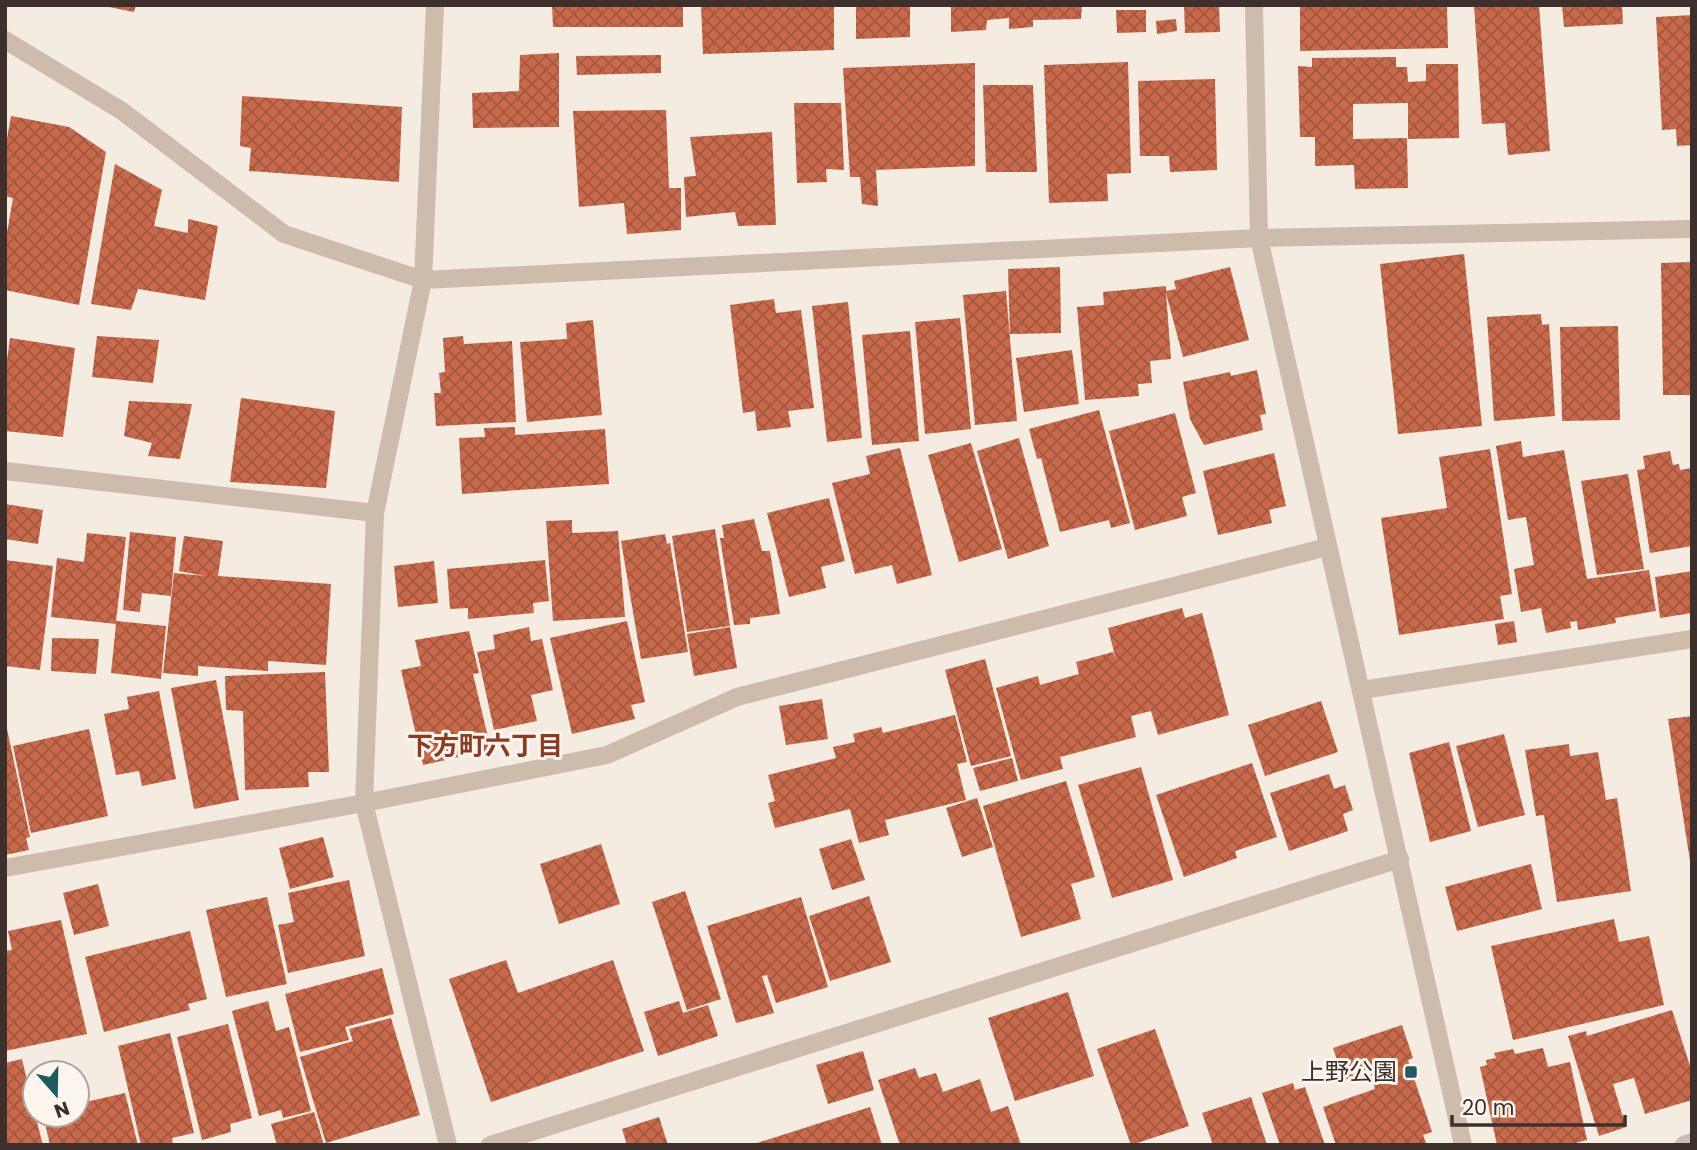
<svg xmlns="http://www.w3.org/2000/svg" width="1697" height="1150" font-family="Poppins,'Noto Sans JP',sans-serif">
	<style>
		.building { fill: url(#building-cross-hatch) }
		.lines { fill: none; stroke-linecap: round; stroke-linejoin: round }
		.service { stroke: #cdbbac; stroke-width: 18 }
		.minor { stroke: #cdbbac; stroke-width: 18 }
		.tertiary { stroke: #cdbbac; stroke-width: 18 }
		.poi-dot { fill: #1f5a5e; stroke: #fbf5ee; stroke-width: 2.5 }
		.labels { text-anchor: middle; stroke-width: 6; stroke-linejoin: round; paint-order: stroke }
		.poi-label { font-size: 24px; fill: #3b302b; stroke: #fbf5ee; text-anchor: end }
		.neighbourhood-label { font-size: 26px; font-weight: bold; fill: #8c3b22; stroke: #fbf5ee }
	</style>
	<defs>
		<pattern id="building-cross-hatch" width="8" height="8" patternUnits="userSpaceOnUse" patternTransform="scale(1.75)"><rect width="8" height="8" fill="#c8694b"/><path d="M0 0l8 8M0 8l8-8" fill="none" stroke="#a4573f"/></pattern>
	</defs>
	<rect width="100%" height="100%" fill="#f4ebe1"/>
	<path class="building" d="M 99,5 L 136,5 L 134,12 Z
		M 552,5 L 683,5 L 683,27 L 553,27 Z
		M 701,5 L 834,5 L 834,50 L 703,54 Z
		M 856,5 L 910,5 L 910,37 L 856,39 Z
		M 951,5 L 1082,5 L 1081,19 L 1033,20 L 1033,27 L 1009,29 L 1009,18 L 987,20 L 986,30 L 951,32 Z
		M 1184,5 L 1219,5 L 1220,32 L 1185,33 Z
		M 1300,5 L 1447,5 L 1448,48 L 1300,51 Z
		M 1474,5 L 1539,5 L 1550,151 L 1508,155 L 1505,123 L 1482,124 Z
		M 1562,5 L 1622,5 L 1623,24 L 1564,27 Z
		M 1116,10 L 1146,10 L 1146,32 L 1117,33 Z
		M 1692,15 L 1692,145 L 1677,146 L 1676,129 L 1662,130 L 1656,17 Z
		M 1176,19 L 1177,31 L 1157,34 L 1156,21 Z
		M 559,53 L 559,127 L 473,128 L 472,93 L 519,91 L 520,55 Z
		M 661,55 L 661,73 L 577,75 L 576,56 Z
		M 1396,57 L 1396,67 L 1407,67 L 1408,82 L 1426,81 L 1426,64 L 1458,64 L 1459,138 L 1408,139 L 1408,103 L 1353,104 L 1353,139 L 1407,138 L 1408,188 L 1355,189 L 1354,165 L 1315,166 L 1315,137 L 1300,137 L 1298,66 L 1312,67 L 1312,58 Z
		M 1128,62 L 1131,173 L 1107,174 L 1108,201 L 1049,203 L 1044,65 Z
		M 975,63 L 975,166 L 876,170 L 878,206 L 862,204 L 860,177 L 850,177 L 843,68 Z
		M 1215,79 L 1217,170 L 1170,172 L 1169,156 L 1140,156 L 1138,81 Z
		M 983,85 L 1033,85 L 1037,172 L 986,172 Z
		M 242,96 L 402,107 L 399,182 L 249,171 L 251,148 L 240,146 Z
		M 794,103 L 841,103 L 844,170 L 826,169 L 827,182 L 797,183 Z
		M 666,110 L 669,188 L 681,188 L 681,230 L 627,234 L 624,203 L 579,207 L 573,111 Z
		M 11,116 L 69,127 L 106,152 L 79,305 L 5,290 L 5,244 L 13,198 L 5,196 L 5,150 Z
		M 772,132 L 776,225 L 738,226 L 735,212 L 686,217 L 684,177 L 696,176 L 690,137 Z
		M 115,164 L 162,190 L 154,226 L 188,233 L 188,219 L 218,226 L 205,300 L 138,289 L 131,310 L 91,304 Z
		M 1464,254 L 1482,426 L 1398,434 L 1380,264 Z
		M 1692,262 L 1692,395 L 1663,395 L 1661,263 Z
		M 1060,267 L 1061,333 L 1010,334 L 1008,269 Z
		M 1230,267 L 1249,340 L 1183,357 L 1166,293 L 1171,359 L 1150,361 L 1152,383 L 1138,384 L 1139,396 L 1085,400 L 1077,307 L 1104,305 L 1103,292 L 1166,286 L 1166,291 L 1176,289 L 1174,281 Z
		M 1006,291 L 1017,421 L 975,425 L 963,295 Z
		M 774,299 L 776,313 L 801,310 L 814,408 L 788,411 L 791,427 L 757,431 L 755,411 L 743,413 L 730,305 Z
		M 848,302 L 862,438 L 827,442 L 812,306 Z
		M 1541,314 L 1542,325 L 1549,324 L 1555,416 L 1494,421 L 1487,317 Z
		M 960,318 L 971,429 L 925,434 L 915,322 Z
		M 593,320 L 602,415 L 527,422 L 520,342 L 567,339 L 566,323 Z
		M 1618,326 L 1620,420 L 1562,421 L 1560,327 Z
		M 910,331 L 919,441 L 872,445 L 862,335 Z
		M 97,336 L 159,340 L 153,383 L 92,377 Z
		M 463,336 L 464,344 L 512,341 L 516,422 L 436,426 L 434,393 L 441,393 L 439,373 L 445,372 L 443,338 Z
		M 10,338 L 75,348 L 63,437 L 5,431 L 5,375 Z
		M 1072,350 L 1079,404 L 1024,412 L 1016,358 Z
		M 1257,370 L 1266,414 L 1260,415 L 1263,430 L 1204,445 L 1190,419 L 1183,382 L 1230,372 L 1231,376 Z
		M 241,398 L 335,411 L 326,488 L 230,482 Z
		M 129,401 L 192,404 L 180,459 L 148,456 L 152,443 L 124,436 Z
		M 1099,410 L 1130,523 L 1111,528 L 1109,520 L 1060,532 L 1041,458 L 1037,459 L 1029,429 Z
		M 1175,413 L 1196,493 L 1182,497 L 1187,516 L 1135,530 L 1109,431 Z
		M 515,427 L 515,435 L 605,429 L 609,484 L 462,494 L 459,438 L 485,437 L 484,428 Z
		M 1019,438 L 1049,546 L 1008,559 L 977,451 Z
		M 1521,441 L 1523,457 L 1564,450 L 1587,579 L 1649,570 L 1656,611 L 1615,618 L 1616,623 L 1578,630 L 1577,621 L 1570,622 L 1571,628 L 1546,633 L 1541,608 L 1521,612 L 1514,569 L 1534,565 L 1526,517 L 1508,520 L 1496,446 Z
		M 971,443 L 1002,549 L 959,562 L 928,455 Z
		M 900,448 L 932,575 L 897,584 L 892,565 L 855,574 L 832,483 L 870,474 L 866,456 Z
		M 1490,449 L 1512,594 L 1500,596 L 1504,619 L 1399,635 L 1381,518 L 1447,508 L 1439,457 Z
		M 1670,451 L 1673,465 L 1679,464 L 1680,470 L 1692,468 L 1692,546 L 1650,553 L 1637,470 L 1645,469 L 1643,456 Z
		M 1274,453 L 1286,506 L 1269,510 L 1272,523 L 1218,535 L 1203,471 Z
		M 1628,474 L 1644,569 L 1597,575 L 1581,481 Z
		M 829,498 L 845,561 L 821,567 L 826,588 L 789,597 L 767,513 Z
		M 5,504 L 43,510 L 38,544 L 5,539 Z
		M 754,519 L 762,551 L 770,551 L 780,614 L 750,618 L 750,624 L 734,625 L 720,538 L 724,538 L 722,525 Z
		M 572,520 L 572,533 L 618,531 L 625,617 L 553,621 L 546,521 Z
		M 715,529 L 730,626 L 687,632 L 672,536 Z
		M 130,532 L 176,537 L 171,596 L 142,593 L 140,612 L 123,610 Z
		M 87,533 L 126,537 L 116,621 L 166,626 L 161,679 L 111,673 L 116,624 L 51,617 L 57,558 L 84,562 Z
		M 665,534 L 667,544 L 670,543 L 688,652 L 641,659 L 621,541 Z
		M 184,536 L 223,541 L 218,576 L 331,584 L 326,665 L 268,661 L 268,671 L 198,666 L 198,676 L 163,673 L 174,573 L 205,576 L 179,571 Z
		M 5,560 L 53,566 L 40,670 L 5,666 Z
		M 545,560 L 549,601 L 533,603 L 534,613 L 468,619 L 468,608 L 450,609 L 447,569 Z
		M 434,561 L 438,603 L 398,607 L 394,566 Z
		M 1692,571 L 1692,613 L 1660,618 L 1655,577 Z
		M 1182,608 L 1185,618 L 1202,613 L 1229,715 L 1158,735 L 1151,711 L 1131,716 L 1136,737 L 1060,757 L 1063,769 L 1021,780 L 996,688 L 1038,676 L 1040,685 L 1079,674 L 1076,662 L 1113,652 L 1116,660 L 1108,628 Z
		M 627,621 L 645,702 L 631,705 L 635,719 L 572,734 L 550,638 Z
		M 1514,621 L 1517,642 L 1498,645 L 1495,624 Z
		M 529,627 L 531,641 L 542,639 L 553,690 L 531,695 L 537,721 L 494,730 L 477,652 L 495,649 L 493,635 Z
		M 730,627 L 737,668 L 694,676 L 687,634 Z
		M 469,631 L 479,673 L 473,674 L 491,750 L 423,765 L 401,670 L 421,666 L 415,640 Z
		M 52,638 L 99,639 L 96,674 L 51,671 Z
		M 985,659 L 1011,756 L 971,766 L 945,670 Z
		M 325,672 L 329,772 L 308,772 L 309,787 L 245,790 L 243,711 L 226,710 L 225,676 Z
		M 216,680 L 239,800 L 194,809 L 171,688 Z
		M 159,691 L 176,779 L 142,786 L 139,771 L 116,775 L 104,714 L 129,709 L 127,697 Z
		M 822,699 L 828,739 L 786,745 L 779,706 Z
		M 1321,701 L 1338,752 L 1265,776 L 1248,725 Z
		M 955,715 L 967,762 L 957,764 L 966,800 L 885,820 L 889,835 L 859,843 L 850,809 L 775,828 L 768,803 L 775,801 L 768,775 L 836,758 L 833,747 L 855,742 L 853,734 L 881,727 L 883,733 Z
		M 1692,716 L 1692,861 L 1690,861 L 1668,719 Z
		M 6,724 L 30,837 L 26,838 L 29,850 L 5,855 Z
		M 89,729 L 108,816 L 31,833 L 13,746 Z
		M 1504,734 L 1525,815 L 1478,827 L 1456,746 Z
		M 1449,742 L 1471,831 L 1430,842 L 1409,753 Z
		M 1569,744 L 1570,756 L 1598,752 L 1606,800 L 1617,798 L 1631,891 L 1557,902 L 1544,815 L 1536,816 L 1525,750 Z
		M 1012,758 L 1018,781 L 980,791 L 973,768 Z
		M 1252,763 L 1277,837 L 1235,851 L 1237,858 L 1184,877 L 1156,795 Z
		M 1141,767 L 1173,880 L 1112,898 L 1078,785 Z
		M 1329,774 L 1334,789 L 1345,785 L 1353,810 L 1343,814 L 1348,831 L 1289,851 L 1270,793 Z
		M 1066,781 L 1095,877 L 1071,884 L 1081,919 L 1021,937 L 983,806 Z
		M 977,798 L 993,847 L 962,857 L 946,808 Z
		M 323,837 L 334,877 L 290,889 L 279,848 Z
		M 851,839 L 865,880 L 832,890 L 819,849 Z
		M 601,844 L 620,904 L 559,924 L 540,864 Z
		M 1531,864 L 1542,909 L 1457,931 L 1445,887 Z
		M 349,880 L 365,956 L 288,973 L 278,925 L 294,922 L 288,893 Z
		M 98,884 L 109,926 L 74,935 L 63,893 Z
		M 685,891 L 721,999 L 687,1010 L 652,902 Z
		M 869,896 L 891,962 L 830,981 L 809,916 Z
		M 267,897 L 287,984 L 226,997 L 206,910 Z
		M 801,897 L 828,987 L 776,1003 L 767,975 L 762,976 L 774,1013 L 736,1023 L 707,926 Z
		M 1614,919 L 1619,942 L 1649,936 L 1664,1005 L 1513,1040 L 1491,946 Z
		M 61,920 L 87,1034 L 5,1051 L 5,951 L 12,950 L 8,931 Z
		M 190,931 L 207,999 L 188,1004 L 190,1010 L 104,1032 L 85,957 Z
		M 506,960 L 518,993 L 613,960 L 644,1051 L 491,1102 L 449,979 Z
		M 382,968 L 394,1014 L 345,1027 L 349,1040 L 300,1052 L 285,994 Z
		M 1068,992 L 1094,1076 L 1015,1101 L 988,1018 Z
		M 268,1001 L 276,1031 L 289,1027 L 311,1111 L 283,1118 L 281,1110 L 259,1116 L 232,1011 Z
		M 679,1001 L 683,1013 L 708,1005 L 718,1036 L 658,1056 L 644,1012 Z
		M 1672,1010 L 1692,1072 L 1692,1100 L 1645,1114 L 1634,1078 L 1613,1084 L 1626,1127 L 1599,1136 L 1568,1036 L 1586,1031 L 1587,1036 Z
		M 391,1018 L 420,1115 L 326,1143 L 300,1057 L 353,1041 L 349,1029 Z
		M 228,1024 L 252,1118 L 230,1124 L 231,1132 L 202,1140 L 177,1037 Z
		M 1402,1025 L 1413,1058 L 1408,1060 L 1432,1132 L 1423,1135 L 1427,1145 L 1336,1145 L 1323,1107 L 1375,1089 L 1370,1072 L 1344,1080 L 1333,1048 Z
		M 1155,1029 L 1189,1126 L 1131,1145 L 1097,1049 Z
		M 170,1033 L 194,1133 L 172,1138 L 173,1145 L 141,1145 L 118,1046 Z
		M 1543,1048 L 1548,1067 L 1570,1062 L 1587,1140 L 1568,1145 L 1497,1145 L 1480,1067 L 1487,1065 L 1486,1060 L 1496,1058 L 1494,1053 L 1513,1049 L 1515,1054 Z
		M 863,1051 L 874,1090 L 828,1104 L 816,1065 Z
		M 22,1059 L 35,1115 L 43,1145 L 5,1145 L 5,1063 Z
		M 915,1068 L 919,1078 L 936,1073 L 943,1092 L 980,1079 L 991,1112 L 1008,1106 L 1021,1145 L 900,1145 L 878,1080 Z
		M 1293,1083 L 1295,1090 L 1305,1087 L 1325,1145 L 1280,1145 L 1262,1093 Z
		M 125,1093 L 138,1145 L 50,1145 L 43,1115 L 77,1115 L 77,1104 Z
		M 1251,1097 L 1267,1145 L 1213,1145 L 1202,1113 Z
		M 870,1107 L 882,1145 L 754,1145 L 754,1144 Z
		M 314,1112 L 324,1145 L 277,1145 L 271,1124 Z
		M 659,1117 L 668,1145 L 627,1145 L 622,1129 Z"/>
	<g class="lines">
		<path class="service" d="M 5,868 L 364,803"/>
		<path class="minor" d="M 435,5 L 423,280 L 375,513 L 364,803 L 448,1145
			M 5,40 L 122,111 L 284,234 L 423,280 L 1259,238 L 1692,229
			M 5,471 L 375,513
			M 1362,690 L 1692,639
			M 364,803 L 607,755 L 737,697 L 1327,547
			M 490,1145 L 1400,859
			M 1684,1145 L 1692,1142"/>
		<path class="tertiary" d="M 1254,5 L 1259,238 L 1463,1145"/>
	</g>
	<rect class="poi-dot" x="1404" y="1065" width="14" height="14" rx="3.5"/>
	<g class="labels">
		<g class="poi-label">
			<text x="1397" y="1080">上野公園</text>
		</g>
		<g class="neighbourhood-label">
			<text x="485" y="755">下方町六丁目</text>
		</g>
	</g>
	<rect width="1697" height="1150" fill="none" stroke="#3b302b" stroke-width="14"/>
	<g transform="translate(56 1094) rotate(160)"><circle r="33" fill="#fbf5ee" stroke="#aea6a0" stroke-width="2"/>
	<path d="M0-5L12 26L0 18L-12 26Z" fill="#1f5a5e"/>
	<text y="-10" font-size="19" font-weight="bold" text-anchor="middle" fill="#3b302b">N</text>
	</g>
	<path d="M1452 1115v10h173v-10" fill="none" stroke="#3b302b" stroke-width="3.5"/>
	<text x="1462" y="1115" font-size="21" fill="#3b302b" stroke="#fbf5ee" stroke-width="5" paint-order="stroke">20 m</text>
</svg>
